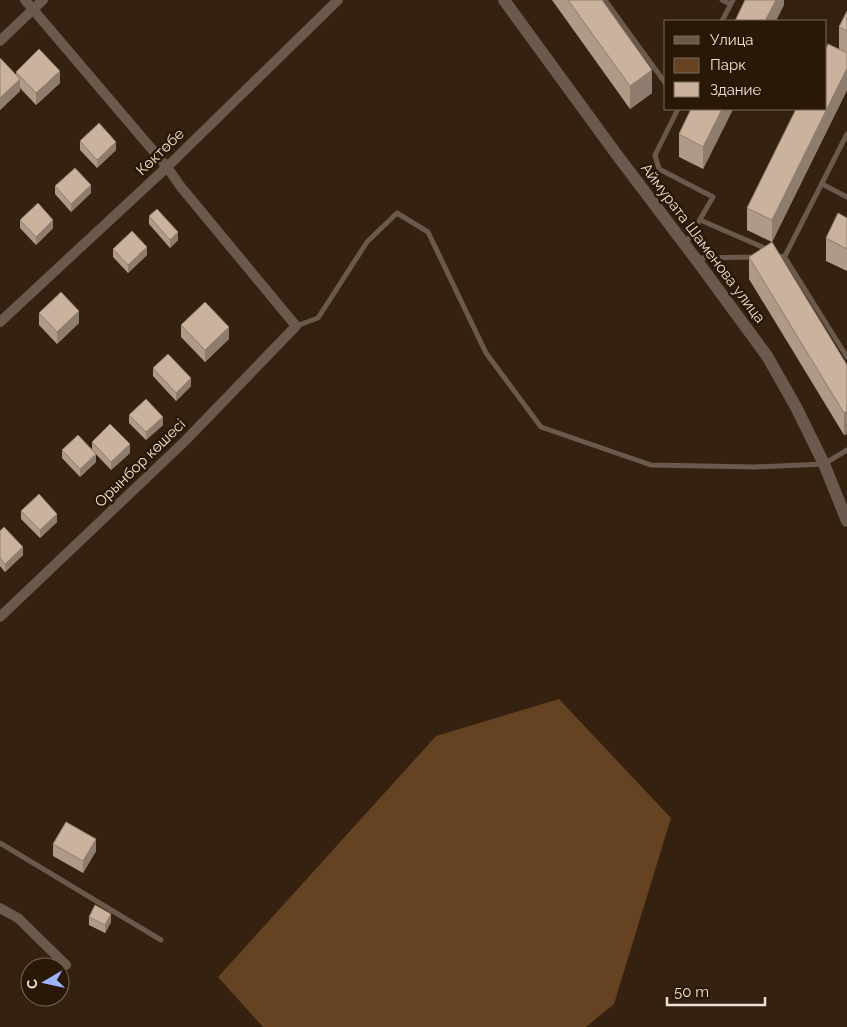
<svg xmlns="http://www.w3.org/2000/svg" width="847" height="1027" font-family="Raleway,sans-serif">
	<style>
		.green { fill: #644222 }
		.lines { fill: none; stroke-linecap: round; stroke-linejoin: round }
		.service { stroke: #6a594c; stroke-width: 5 }
		.minor { stroke: #6a594c; stroke-width: 10 }
		.tertiary { stroke: #6a594c; stroke-width: 12 }
		.wall { fill: #af9987 }
		.shaded-wall { fill: #8e7d6e }
		.building { fill: #cbb29d; stroke: #8e7d6e }
		.labels { text-anchor: middle; stroke-width: 5; stroke-linejoin: round; paint-order: stroke }
		.street-label { font-size: 15px; fill: #ede0d5; stroke: #2a1807 }
	</style>
	<rect width="100%" height="100%" fill="#342110"/>
	<path class="green" d="M 559,699 L 671,818 L 614,1004 L 586,1027 L 263,1027 L 218,977 L 436,736 Z"/>
	<g class="lines">
		<path class="service" d="M 605,0 L 666,84
			M 722,0 L 730,4
			M 722,21 L 733,0
			M 678,109 L 655,155 L 659,169 L 713,197 L 685,245
			M 822,184 L 847,197
			M 700,220 L 769,250
			M 784,256 L 847,357
			M 776,257 L 785,256 L 847,134
			M 696,258 L 755,257
			M 296,326 L 318,318 L 367,242 L 397,213 L 428,232 L 486,353 L 541,427 L 651,465 L 755,467 L 824,464 L 847,450
			M 0,843 L 161,940"/>
		<path class="minor" d="M 0,41 L 43,0
			M 0,322 L 167,167 L 338,0
			M 0,617 L 185,441 L 296,326 L 181,187 L 167,167 L 25,0
			M 0,908 L 18,918 L 66,965"/>
		<path class="tertiary" d="M 504,0 L 617,155 L 695,258 L 767,356 L 796,407 L 824,464 L 847,521"/>
	</g>
	<path class="wall" d="M 552,0 L 602,0 L 652,93 L 630,109 Z
		M 847,11 L 847,90 L 772,242 L 747,230 L 747,208 L 839,49 L 839,27 Z
		M 0,58 L 16,75 L 16,72 L 60,83 L 36,105 L 20,88 L 20,91 L 0,110 Z
		M 691,109 L 733,109 L 703,169 L 679,157 L 679,134 Z
		M 80,141 L 116,150 L 97,168 L 80,150 Z
		M 55,186 L 91,193 L 71,212 L 55,194 Z
		M 149,216 L 178,240 L 170,248 L 149,224 Z
		M 847,218 L 847,271 L 826,261 L 826,238 Z
		M 20,220 L 53,228 L 36,245 L 20,228 Z
		M 113,249 L 147,255 L 128,273 L 113,257 Z
		M 749,257 L 847,365 L 847,434 L 844,435 L 749,279 Z
		M 39,313 L 79,323 L 57,344 L 39,325 Z
		M 181,325 L 229,339 L 205,362 L 181,337 Z
		M 153,368 L 191,386 L 176,401 L 153,376 Z
		M 129,415 L 163,425 L 146,440 L 129,423 Z
		M 92,442 L 130,453 L 111,470 L 92,450 Z
		M 62,450 L 96,462 L 80,477 L 62,458 Z
		M 21,511 L 57,522 L 40,538 L 21,519 Z
		M 0,531 L 23,555 L 5,572 L 0,566 Z
		M 53,844 L 96,851 L 83,873 L 53,856 Z
		M 89,917 L 111,922 L 105,933 L 89,925 Z"/>
	<path class="shaded-wall" d="M 776,0 L 784,0 L 784,5 L 776,21 L 765,21 Z
		M 847,68 L 847,90 L 772,242 L 772,220 Z
		M 652,70 L 652,93 L 630,109 L 630,86 Z
		M 60,71 L 60,83 L 36,105 L 36,93 Z
		M 20,79 L 20,91 L 0,110 L 0,98 Z
		M 722,109 L 733,109 L 703,169 L 703,147 Z
		M 116,142 L 116,150 L 97,168 L 97,160 Z
		M 91,185 L 91,193 L 71,212 L 71,204 Z
		M 53,220 L 53,228 L 36,245 L 36,237 Z
		M 178,232 L 178,240 L 170,248 L 170,240 Z
		M 147,247 L 147,255 L 128,273 L 128,265 Z
		M 79,311 L 79,323 L 57,344 L 57,332 Z
		M 229,327 L 229,339 L 205,362 L 205,350 Z
		M 191,378 L 191,386 L 176,401 L 176,393 Z
		M 847,411 L 847,434 L 844,435 L 844,413 Z
		M 163,417 L 163,425 L 146,440 L 146,432 Z
		M 130,444 L 130,453 L 111,470 L 111,462 Z
		M 96,454 L 96,462 L 80,477 L 80,469 Z
		M 57,514 L 57,522 L 40,538 L 40,530 Z
		M 23,547 L 23,555 L 5,572 L 5,564 Z
		M 96,839 L 96,851 L 83,873 L 83,861 Z
		M 111,914 L 111,922 L 105,933 L 105,925 Z"/>
	<path class="building" d="M 568,0 L 602,0 L 652,70 L 630,86 Z
		M 745,0 L 776,0 L 765,21 L 735,21 Z
		M 847,11 L 847,31 L 839,27 Z
		M 828,44 L 847,53 L 847,68 L 772,220 L 747,208 L 796,109 L 826,109 L 826,49 Z
		M 39,49 L 60,71 L 36,93 L 16,72 Z
		M 0,58 L 20,79 L 0,98 Z
		M 691,109 L 722,109 L 703,147 L 679,134 Z
		M 99,123 L 116,142 L 97,160 L 80,141 Z
		M 75,168 L 91,185 L 71,204 L 55,186 Z
		M 38,203 L 53,220 L 36,237 L 20,220 Z
		M 157,209 L 178,232 L 170,240 L 149,216 Z
		M 838,213 L 847,218 L 847,249 L 826,238 Z
		M 132,231 L 147,247 L 128,265 L 113,249 Z
		M 772,242 L 847,365 L 847,411 L 844,413 L 749,257 Z
		M 61,292 L 79,311 L 57,332 L 39,313 Z
		M 205,302 L 229,327 L 205,350 L 181,325 Z
		M 168,354 L 191,378 L 176,393 L 153,368 Z
		M 146,399 L 163,417 L 146,432 L 129,415 Z
		M 110,424 L 130,444 L 111,462 L 92,442 Z
		M 78,435 L 96,454 L 80,469 L 62,450 Z
		M 39,494 L 57,514 L 40,530 L 21,511 Z
		M 4,527 L 23,547 L 5,564 L 0,558 L 0,531 Z
		M 66,822 L 96,839 L 83,861 L 53,844 Z
		M 95,905 L 111,914 L 105,925 L 89,917 Z"/>
	<g class="labels">
		<g class="street-label">
			<text transform="translate(160 152) rotate(-44)" y="5">Көктөбе</text>
			<text transform="translate(703 243) rotate(53)" y="5">Аймурата Шаменова улица</text>
			<text transform="translate(140 463) rotate(-44)" y="5">Орынбор көшесі</text>
		</g>
	</g>
	<rect x="664" y="20" width="162" height="90" fill="#2a1807" stroke="#786859"/>
	<rect x="674" y="36" width="25" height="8" fill="#6a594c" stroke="#786859"/>
	<text x="710" y="45" font-size="15" fill="#ede0d5">Улица</text>
	<rect x="674" y="58" width="25" height="15" fill="#644222" stroke="#786859"/>
	<text x="710" y="70" font-size="15" fill="#ede0d5">Парк</text>
	<rect x="674" y="82" width="25" height="15" fill="#cbb29d" stroke="#786859"/>
	<text x="710" y="95" font-size="15" fill="#ede0d5">Здание</text>
	<g transform="translate(45 982) rotate(261)"><circle r="24" fill="#2a1807" stroke="#786859"/>
	<path d="M0-4L9 19L0 12L-9 19Z" fill="#9eb4fd"/>
	<text y="-8" font-size="14" font-weight="bold" text-anchor="middle" fill="#ede0d5">С</text>
	</g>
	<path d="M667 997v8h98v-8" fill="none" stroke="#ede0d5" stroke-width="2.5"/>
	<text x="674" y="997" font-size="15" fill="#ede0d5" stroke="#2a1807" stroke-width="4" paint-order="stroke">50 m</text>
</svg>
